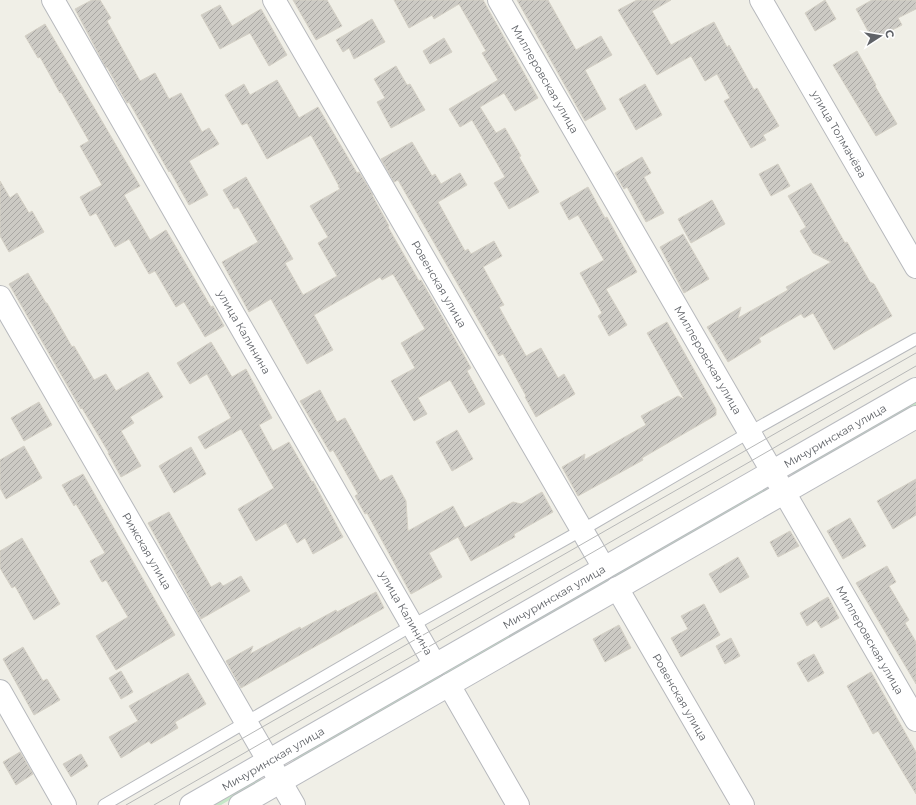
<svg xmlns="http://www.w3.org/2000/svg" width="916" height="805" font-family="Montserrat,sans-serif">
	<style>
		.green { fill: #c5e7c7 }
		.building { fill: url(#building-hatch); stroke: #d5d1c6 }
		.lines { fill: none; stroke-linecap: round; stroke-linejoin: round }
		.service-casing { stroke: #b7b9bd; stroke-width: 13 }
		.minor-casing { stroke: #b7b9bd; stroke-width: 24 }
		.tertiary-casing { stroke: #b7b9bd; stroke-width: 24 }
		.secondary-casing { stroke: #b9bbc0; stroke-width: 24 }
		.service { stroke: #fff; stroke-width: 11 }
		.minor { stroke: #fff; stroke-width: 22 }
		.tertiary { stroke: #fff; stroke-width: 22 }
		.secondary { stroke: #fff; stroke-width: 22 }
		.tram { stroke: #b7b8b8; stroke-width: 1 }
		.labels { text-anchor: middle; stroke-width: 3.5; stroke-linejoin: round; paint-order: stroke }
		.street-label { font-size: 11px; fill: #5f6267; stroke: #fff }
	</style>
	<defs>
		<pattern id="building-hatch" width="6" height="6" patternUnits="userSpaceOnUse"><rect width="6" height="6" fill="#cccac4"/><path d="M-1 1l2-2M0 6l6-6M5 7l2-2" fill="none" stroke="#a9a7a3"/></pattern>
	</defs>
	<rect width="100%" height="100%" fill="#f0efe7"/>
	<path class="green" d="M 916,401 L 916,406 L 794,476 L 791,472 Z
		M 766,486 L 768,490 L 294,762 L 292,758 Z
		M 260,777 L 262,781 L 221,805 L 211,805 Z"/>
	<path class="building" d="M 92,0 L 100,0 L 111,18 L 107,21 L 140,81 L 155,73 L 169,99 L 181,93 L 202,132 L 209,128 L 219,144 L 189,161 L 208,195 L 189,205 L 170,171 L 169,172 L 129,102 L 127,103 L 107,67 L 106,68 L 75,9 Z
		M 293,0 L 327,0 L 342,26 L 316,40 Z
		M 394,0 L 483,0 L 538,98 L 515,111 L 504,93 L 480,107 L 496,133 L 505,128 L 521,156 L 519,157 L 539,192 L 509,209 L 494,183 L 505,177 L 472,120 L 460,127 L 449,109 L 498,80 L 482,53 L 486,51 L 459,4 L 434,19 L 432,15 L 409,28 Z
		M 517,0 L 548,0 L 576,50 L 601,36 L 612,55 L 585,70 L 606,109 L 585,121 Z
		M 637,0 L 671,0 L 652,11 L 671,45 L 714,22 L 727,47 L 729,45 L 754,90 L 757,88 L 779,126 L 763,135 L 766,140 L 751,148 L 724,101 L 730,98 L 717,74 L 705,81 L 691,56 L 657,75 L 618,10 Z
		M 825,0 L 836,19 L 815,31 L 805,13 Z
		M 872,0 L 916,0 L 916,9 L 898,18 L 902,25 L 873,40 L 856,9 Z
		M 220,5 L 232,26 L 261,9 L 287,55 L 269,66 L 250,33 L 220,49 L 201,15 Z
		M 372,19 L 385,42 L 354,59 L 349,48 L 343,52 L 336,40 Z
		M 45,24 L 140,186 L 124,195 L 150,240 L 166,230 L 211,307 L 213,306 L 224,326 L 205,337 L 184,302 L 176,307 L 155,271 L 149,274 L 129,239 L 115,247 L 96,213 L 90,216 L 80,197 L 102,185 L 80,146 L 89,141 L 61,92 L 60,93 L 40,57 L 38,58 L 25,36 Z
		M 444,38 L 452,52 L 430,64 L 423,51 Z
		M 857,51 L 876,85 L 875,86 L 897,124 L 876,136 L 833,65 Z
		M 396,66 L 407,85 L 410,84 L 425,110 L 391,128 L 377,102 L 385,98 L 374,79 Z
		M 277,80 L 299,118 L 318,107 L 357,173 L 359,172 L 373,195 L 372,195 L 389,226 L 388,227 L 419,281 L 421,280 L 453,336 L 471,368 L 467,371 L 485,404 L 469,413 L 450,380 L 418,398 L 427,414 L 414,421 L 391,381 L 415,368 L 401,343 L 425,329 L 393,274 L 382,280 L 380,277 L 314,315 L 333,350 L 307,364 L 271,299 L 249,312 L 222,262 L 258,242 L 238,207 L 234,209 L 223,190 L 246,177 L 293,259 L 285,263 L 303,295 L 337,276 L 318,243 L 328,237 L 310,206 L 340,189 L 338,186 L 339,186 L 311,135 L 267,159 L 247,123 L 242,125 L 225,95 L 244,84 L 250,95 Z
		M 645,84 L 662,115 L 636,130 L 619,99 Z
		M 412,142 L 432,176 L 435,174 L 441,184 L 460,173 L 467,185 L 438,202 L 465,251 L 468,249 L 471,254 L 494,241 L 502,256 L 483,267 L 504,305 L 499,307 L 526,356 L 541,348 L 558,378 L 564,374 L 575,394 L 536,417 L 525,397 L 526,396 L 503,354 L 499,356 L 398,180 L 394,182 L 381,159 Z
		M 642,157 L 651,173 L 644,177 L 664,213 L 646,222 L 627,187 L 624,189 L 615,173 Z
		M 778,164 L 790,186 L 771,196 L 759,174 Z
		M 0,181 L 10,198 L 17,193 L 29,213 L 32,211 L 44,232 L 9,252 L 0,236 Z
		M 811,183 L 845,243 L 847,242 L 870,282 L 874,284 L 892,316 L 834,350 L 813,313 L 804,318 L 801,314 L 759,338 L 761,342 L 728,362 L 707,327 L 741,307 L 738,318 L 788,290 L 786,287 L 831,262 L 813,253 L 800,231 L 806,227 L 788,196 Z
		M 588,187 L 605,218 L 607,217 L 637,272 L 606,289 L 627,325 L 609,336 L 598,316 L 602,313 L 580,273 L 604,260 L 578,215 L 569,220 L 560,203 Z
		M 712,200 L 725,224 L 691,243 L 678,219 Z
		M 683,234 L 709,279 L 684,293 L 660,247 Z
		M 28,273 L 46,303 L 47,303 L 72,347 L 74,346 L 94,380 L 106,374 L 116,391 L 148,372 L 163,397 L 130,417 L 134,423 L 121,431 L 141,466 L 121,477 L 108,453 L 109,453 L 82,408 L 81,409 L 9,284 Z
		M 667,322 L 716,409 L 716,415 L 642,458 L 643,460 L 578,496 L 562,467 L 585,454 L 584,460 L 646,425 L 641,416 L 678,396 L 684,399 L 647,333 Z
		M 211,342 L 232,377 L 246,369 L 272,418 L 259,425 L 273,451 L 289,442 L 312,482 L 313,481 L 343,537 L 313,554 L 305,538 L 297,543 L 286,523 L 256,541 L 238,509 L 274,488 L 241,429 L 205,449 L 198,437 L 231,418 L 207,374 L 190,384 L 177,363 Z
		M 320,390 L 337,422 L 345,418 L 380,481 L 392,475 L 406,501 L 408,531 L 453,506 L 465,528 L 513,502 L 521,504 L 542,492 L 553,512 L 514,534 L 515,537 L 471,561 L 458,537 L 429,553 L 442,577 L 411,594 L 367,513 L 365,514 L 355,496 L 358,494 L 333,450 L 330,452 L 300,401 Z
		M 39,402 L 52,425 L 24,441 L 11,418 Z
		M 457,430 L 473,459 L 452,471 L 436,442 Z
		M 24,446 L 42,478 L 6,499 L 0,488 L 0,460 Z
		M 191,447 L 206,474 L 174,493 L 159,466 Z
		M 83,474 L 175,635 L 116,670 L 96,636 L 128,617 L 106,580 L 102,582 L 90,561 L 105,553 L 76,504 L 74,506 L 62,485 Z
		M 916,479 L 916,515 L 893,529 L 877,501 Z
		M 169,512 L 211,587 L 220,582 L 223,586 L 241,576 L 250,591 L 201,619 L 148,523 Z
		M 850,518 L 866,546 L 843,559 L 827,531 Z
		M 790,531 L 799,546 L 778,557 L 770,542 Z
		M 22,538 L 60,604 L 34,620 L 15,586 L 12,588 L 0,568 L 0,551 Z
		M 738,557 L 749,577 L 720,593 L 709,574 Z
		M 887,566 L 896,582 L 889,586 L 909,620 L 905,623 L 916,642 L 916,684 L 856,583 Z
		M 376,592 L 384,608 L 241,688 L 226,661 L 253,646 L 250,654 L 300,627 L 301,629 L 336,610 L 337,612 Z
		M 828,597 L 839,618 L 821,628 L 816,620 L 807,626 L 800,613 Z
		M 704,604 L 720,635 L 681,657 L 671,638 L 688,629 L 681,616 Z
		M 619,625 L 631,648 L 605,662 L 593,639 Z
		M 731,638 L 740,656 L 725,664 L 716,646 Z
		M 23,647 L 43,681 L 47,679 L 60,700 L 34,715 L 3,659 Z
		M 814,654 L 824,673 L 808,682 L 797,663 Z
		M 121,671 L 133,692 L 121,699 L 109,678 Z
		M 871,672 L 916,752 L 916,794 L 878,731 L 873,734 L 847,686 Z
		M 188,673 L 206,704 L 175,722 L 178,728 L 151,744 L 149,741 L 121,758 L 109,737 L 138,721 L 129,706 Z
		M 20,752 L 33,774 L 16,785 L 3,762 Z
		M 81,754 L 88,766 L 71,777 L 63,764 Z"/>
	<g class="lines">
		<g class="service-casing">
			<path id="service" d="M 104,805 L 413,625 L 582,530 L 750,432 L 916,339"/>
		</g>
		<g class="minor-casing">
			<path id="minor" d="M 53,0 L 435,665
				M 274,0 L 604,568
				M 499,0 L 916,720
				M 0,297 L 294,805
				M 617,588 L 743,805
				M 449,685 L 518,805
				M 0,691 L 65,805"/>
		</g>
		<g class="tertiary-casing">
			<path id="tertiary" d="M 761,0 L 916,267"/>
		</g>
		<g class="secondary-casing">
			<path id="secondary" d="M 191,805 L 916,389
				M 240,805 L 916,417"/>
		</g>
		<use href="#service" class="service"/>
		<use href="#minor" class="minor"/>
		<use href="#tertiary" class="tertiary"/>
		<use href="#secondary" class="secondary"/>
		<path class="tram" d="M 126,805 L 916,353
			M 154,805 L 916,366"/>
	</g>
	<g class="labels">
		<g class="street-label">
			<text transform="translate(545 79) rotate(60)" y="4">Миллеровская улица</text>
			<text transform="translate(839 134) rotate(60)" y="4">улица Толмачёва</text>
			<text transform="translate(439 284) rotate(60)" y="4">Ровенская улица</text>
			<text transform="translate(244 332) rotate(60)" y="4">улица Калинина</text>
			<text transform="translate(708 360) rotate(60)" y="4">Миллеровская улица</text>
			<text transform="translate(835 436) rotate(-30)" y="4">Мичуринская улица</text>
			<text transform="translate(147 551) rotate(60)" y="4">Рижская улица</text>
			<text transform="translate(554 597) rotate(-30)" y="4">Мичуринская улица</text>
			<text transform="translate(406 613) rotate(60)" y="4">улица Калинина</text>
			<text transform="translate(870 640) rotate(60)" y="4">Миллеровская улица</text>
			<text transform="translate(680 697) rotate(60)" y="4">Ровенская улица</text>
			<text transform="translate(273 759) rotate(-30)" y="4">Мичуринская улица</text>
		</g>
	</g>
	<g transform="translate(880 36) rotate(78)" stroke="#ffffff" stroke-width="3" paint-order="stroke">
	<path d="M0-3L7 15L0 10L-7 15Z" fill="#5f6267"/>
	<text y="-6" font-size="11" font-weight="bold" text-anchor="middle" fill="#5f6267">С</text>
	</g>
</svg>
